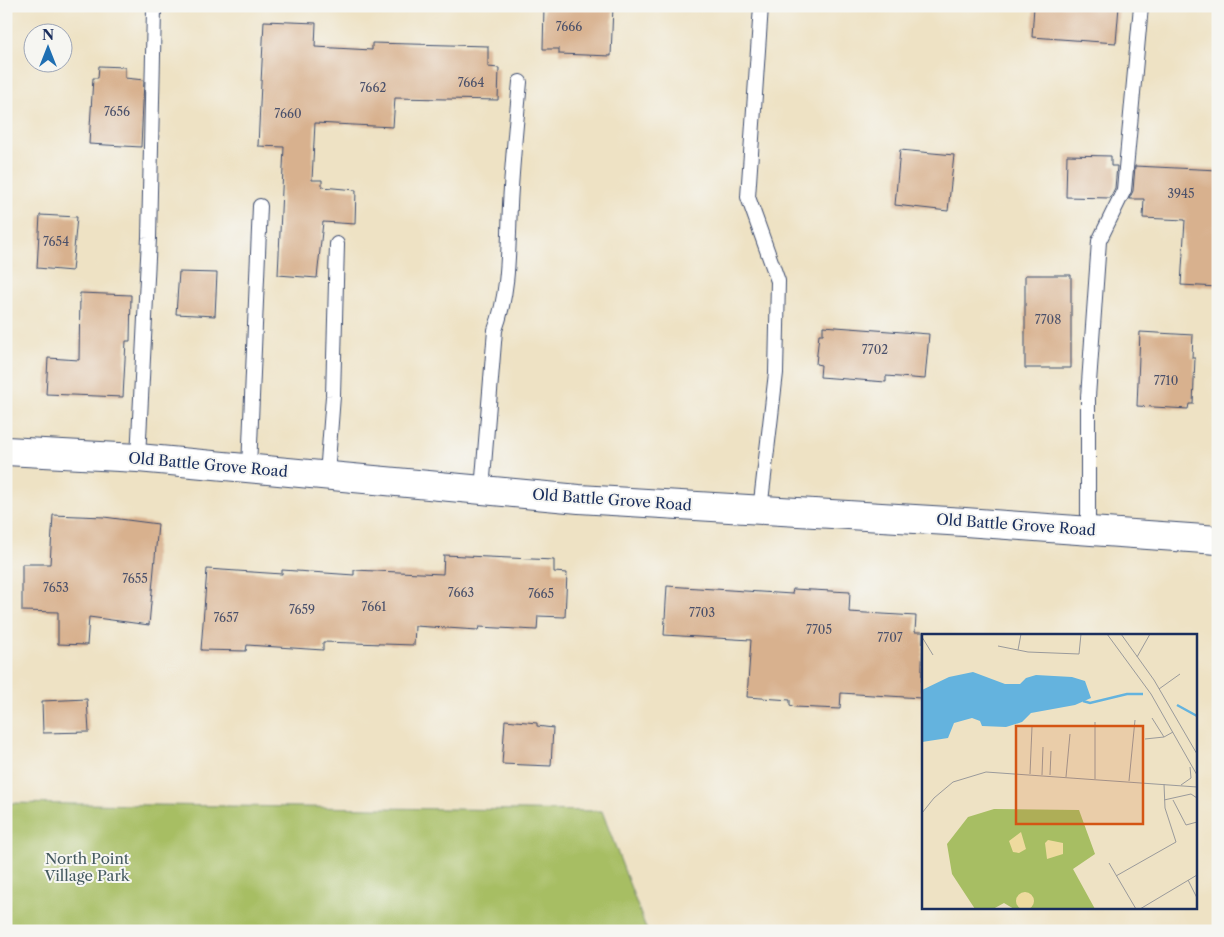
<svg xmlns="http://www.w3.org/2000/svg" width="1224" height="937" font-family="'Libre Caslon Text',serif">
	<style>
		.green { fill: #a7be63; stroke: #617660 }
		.building { fill: #d8b18e }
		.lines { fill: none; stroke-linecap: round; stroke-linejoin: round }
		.service-casing { stroke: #3b4a6d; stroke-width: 16 }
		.minor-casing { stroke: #3b4a6d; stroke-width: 30 }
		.service { stroke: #fff; stroke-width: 14 }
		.minor { stroke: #fff; stroke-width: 28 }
		.labels { text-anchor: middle; stroke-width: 4; stroke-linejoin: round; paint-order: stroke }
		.number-label { font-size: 12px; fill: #4a506a }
		.street-label { font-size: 15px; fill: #1b2f5e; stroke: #f6f6f2 }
		.park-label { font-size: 15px; fill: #455a60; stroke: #f6f6f2 }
		.inset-river { fill: none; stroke: #64b3de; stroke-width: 2.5 }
		.inset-road { fill: none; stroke: #9a9a9b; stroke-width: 1 }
		.view { fill: #d45514; fill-opacity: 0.15; stroke: #d45514; stroke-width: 2.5 }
		.inset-edge { fill: none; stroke: #1b2f5e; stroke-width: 2.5 }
	</style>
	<rect width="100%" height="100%" fill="#f6f6f2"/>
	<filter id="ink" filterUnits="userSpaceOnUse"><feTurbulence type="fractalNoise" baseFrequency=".02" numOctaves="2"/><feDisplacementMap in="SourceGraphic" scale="10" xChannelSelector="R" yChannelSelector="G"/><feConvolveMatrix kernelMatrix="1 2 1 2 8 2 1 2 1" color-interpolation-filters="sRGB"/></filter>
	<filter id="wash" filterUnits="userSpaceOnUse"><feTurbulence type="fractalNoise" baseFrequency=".0096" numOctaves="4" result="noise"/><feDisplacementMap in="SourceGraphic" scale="20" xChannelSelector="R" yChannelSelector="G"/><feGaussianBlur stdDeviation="1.12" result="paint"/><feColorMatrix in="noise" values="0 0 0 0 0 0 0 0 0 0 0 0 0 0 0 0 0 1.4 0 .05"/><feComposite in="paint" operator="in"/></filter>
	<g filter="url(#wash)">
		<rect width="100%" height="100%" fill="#eee2c4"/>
		<path class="green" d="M 6,803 L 602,811 L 647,931 L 6,931 Z"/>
		<g id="blocks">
			<path class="building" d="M 544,6 L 613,6 L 611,56 L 559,54 L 559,49 L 543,49 Z
				M 1034,6 L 1119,6 L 1116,43 L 1032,37 Z
				M 264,21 L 316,23 L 315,47 L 372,50 L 372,43 L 488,46 L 488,67 L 499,68 L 498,100 L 395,98 L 393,127 L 315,123 L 312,180 L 322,180 L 322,187 L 356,190 L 355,224 L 323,222 L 317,278 L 278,275 L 284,147 L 258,146 Z
				M 99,66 L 125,67 L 125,78 L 144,80 L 141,147 L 89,144 L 93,78 L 98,78 Z
				M 900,150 L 954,155 L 948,211 L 895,205 Z
				M 1067,155 L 1111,156 L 1111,166 L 1117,166 L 1115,188 L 1110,198 L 1066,197 Z
				M 1135,166 L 1218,170 L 1218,287 L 1181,285 L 1185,220 L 1143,218 L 1144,199 L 1129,199 L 1133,191 Z
				M 40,215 L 77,217 L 72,271 L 37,268 Z
				M 179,272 L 217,273 L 215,316 L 176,314 Z
				M 1025,275 L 1071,275 L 1071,368 L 1025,368 Z
				M 80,293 L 131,295 L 130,341 L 126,341 L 123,397 L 46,394 L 48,358 L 79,360 Z
				M 823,326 L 929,334 L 925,379 L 886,376 L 886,382 L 820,377 L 821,365 L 816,364 L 819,334 L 823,334 Z
				M 1140,332 L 1193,335 L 1192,358 L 1195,358 L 1193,404 L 1189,404 L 1188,409 L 1137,406 Z
				M 53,515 L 104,517 L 158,524 L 149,625 L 89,617 L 87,645 L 58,644 L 58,612 L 22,611 L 22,564 L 50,564 Z
				M 444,555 L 554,560 L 554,572 L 567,573 L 565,617 L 538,616 L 537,630 L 479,627 L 478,630 L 415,626 L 414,645 L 323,642 L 323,650 L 247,645 L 246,651 L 201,650 L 207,569 L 282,574 L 282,570 L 354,575 L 354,570 L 443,574 Z
				M 667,586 L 792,594 L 793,589 L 850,592 L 849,612 L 916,616 L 915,632 L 923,632 L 921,698 L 841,693 L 840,709 L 795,707 L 790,705 L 790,700 L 747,697 L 751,640 L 664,635 Z
				M 87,699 L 89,732 L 43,733 L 42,701 Z
				M 505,720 L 537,723 L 537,726 L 553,728 L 551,766 L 502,764 Z"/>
		</g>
	</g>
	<g filter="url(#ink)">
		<use href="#blocks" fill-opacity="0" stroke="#3b4a6d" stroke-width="1"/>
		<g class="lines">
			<g class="service-casing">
				<path id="service" d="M 138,458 L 149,238 L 154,9
					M 249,468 L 260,206
					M 327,475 L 333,396 L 337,244
					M 482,490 L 495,330 C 510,290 508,246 510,205 C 512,164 516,123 520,82
					M 760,510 L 776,373 L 778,281 L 748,197 L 761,6
					M 1088,530 L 1088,397 L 1099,241 L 1124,190 L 1141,6"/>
			</g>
			<g class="minor-casing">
				<path id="minor" d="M 6,451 L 138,458 L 579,499 L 965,522 L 1218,540"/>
			</g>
			<use href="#service" class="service"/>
			<use href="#minor" class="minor"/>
		</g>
	</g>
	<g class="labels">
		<g class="number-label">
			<text x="569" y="31">7666</text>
			<text x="471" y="87">7664</text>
			<text x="373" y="92">7662</text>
			<text x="117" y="116">7656</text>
			<text x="288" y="118">7660</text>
			<text x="1181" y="198">3945</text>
			<text x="56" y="246">7654</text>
			<text x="1048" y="324">7708</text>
			<text x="875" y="354">7702</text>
			<text x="1166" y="385">7710</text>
			<text x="135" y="583">7655</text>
			<text x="56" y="592">7653</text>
			<text x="461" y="597">7663</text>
			<text x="541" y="598">7665</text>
			<text x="374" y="611">7661</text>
			<text x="302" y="614">7659</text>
			<text x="702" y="617">7703</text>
			<text x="226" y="622">7657</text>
			<text x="819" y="634">7705</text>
			<text x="890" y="642">7707</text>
		</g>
		<g class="street-label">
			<text transform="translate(208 465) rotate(5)" y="5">Old Battle Grove Road</text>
			<text transform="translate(612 500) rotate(4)" y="5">Old Battle Grove Road</text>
			<text transform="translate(1016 525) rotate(4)" y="5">Old Battle Grove Road</text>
		</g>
		<g class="park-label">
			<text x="87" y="864">North Point<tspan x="87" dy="17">Village Park</tspan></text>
		</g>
	</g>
	<g transform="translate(922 634)">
		<rect width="275" height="275" fill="#eee2c4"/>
		<path d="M 72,175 L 157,176 L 173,220 L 151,235 L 173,275 L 92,275 L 82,269 L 71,275 L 53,275 L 30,240 L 25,210 L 46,183 Z" fill="#a7be63"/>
		<path d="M 99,198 L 104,215 L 97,219 L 91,218 L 87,207 ZM 126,206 L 141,209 L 141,220 L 125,225 L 123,209 ZM94 267a9 9 0 1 1 18 0a9 9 0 1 1-18 0Z" fill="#eeda9e"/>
		<path d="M 51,38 L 83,50 L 98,50 L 104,44 L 114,41 L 150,43 L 163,47 L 169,64 L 153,71 L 109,79 L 100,88 L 84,93 L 60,92 L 58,87 L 50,84 L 32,89 L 26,104 L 0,108 L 0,56 L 27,43 Z" fill="#64b3de"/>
		<path class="inset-river" d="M 161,67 L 168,69 L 205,60 L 221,60M 255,71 L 275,82"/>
		<path class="inset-road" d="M 185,0 L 229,60 L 275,141M 199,0 L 232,46 L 275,120M 0,3 L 11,21M 76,12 L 106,18 L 157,20 L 159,0M 96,16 L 99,0M 215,23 L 228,0M 237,55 L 258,40M 230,84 L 242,103M 223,105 L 242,103 L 251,98M 108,140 L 110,93M 120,141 L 121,113M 128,141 L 129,117M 144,143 L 148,100M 173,145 L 173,88M 207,147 L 213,86M 259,151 L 269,144 L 268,133M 242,166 L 269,160 L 275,164M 251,166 L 264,191 L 275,188M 0,179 L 12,164 L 31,148 L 64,138 L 275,153M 187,229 L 214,275M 194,242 L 254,208 L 243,174 L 242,150M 266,246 L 275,264M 218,275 L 275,241"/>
		<path class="view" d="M 94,92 L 221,92 L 221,190 L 94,190 Z"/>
		<rect width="275" height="275" class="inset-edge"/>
	</g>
	<rect width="1224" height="937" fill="none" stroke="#f6f6f2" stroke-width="25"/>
	<g transform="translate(48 48)"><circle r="24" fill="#f6f6f2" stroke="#9ea6b7"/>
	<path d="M0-4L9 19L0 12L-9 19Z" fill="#1f6fb2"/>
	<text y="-8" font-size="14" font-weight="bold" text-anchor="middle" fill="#1b2f5e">N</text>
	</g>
</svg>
